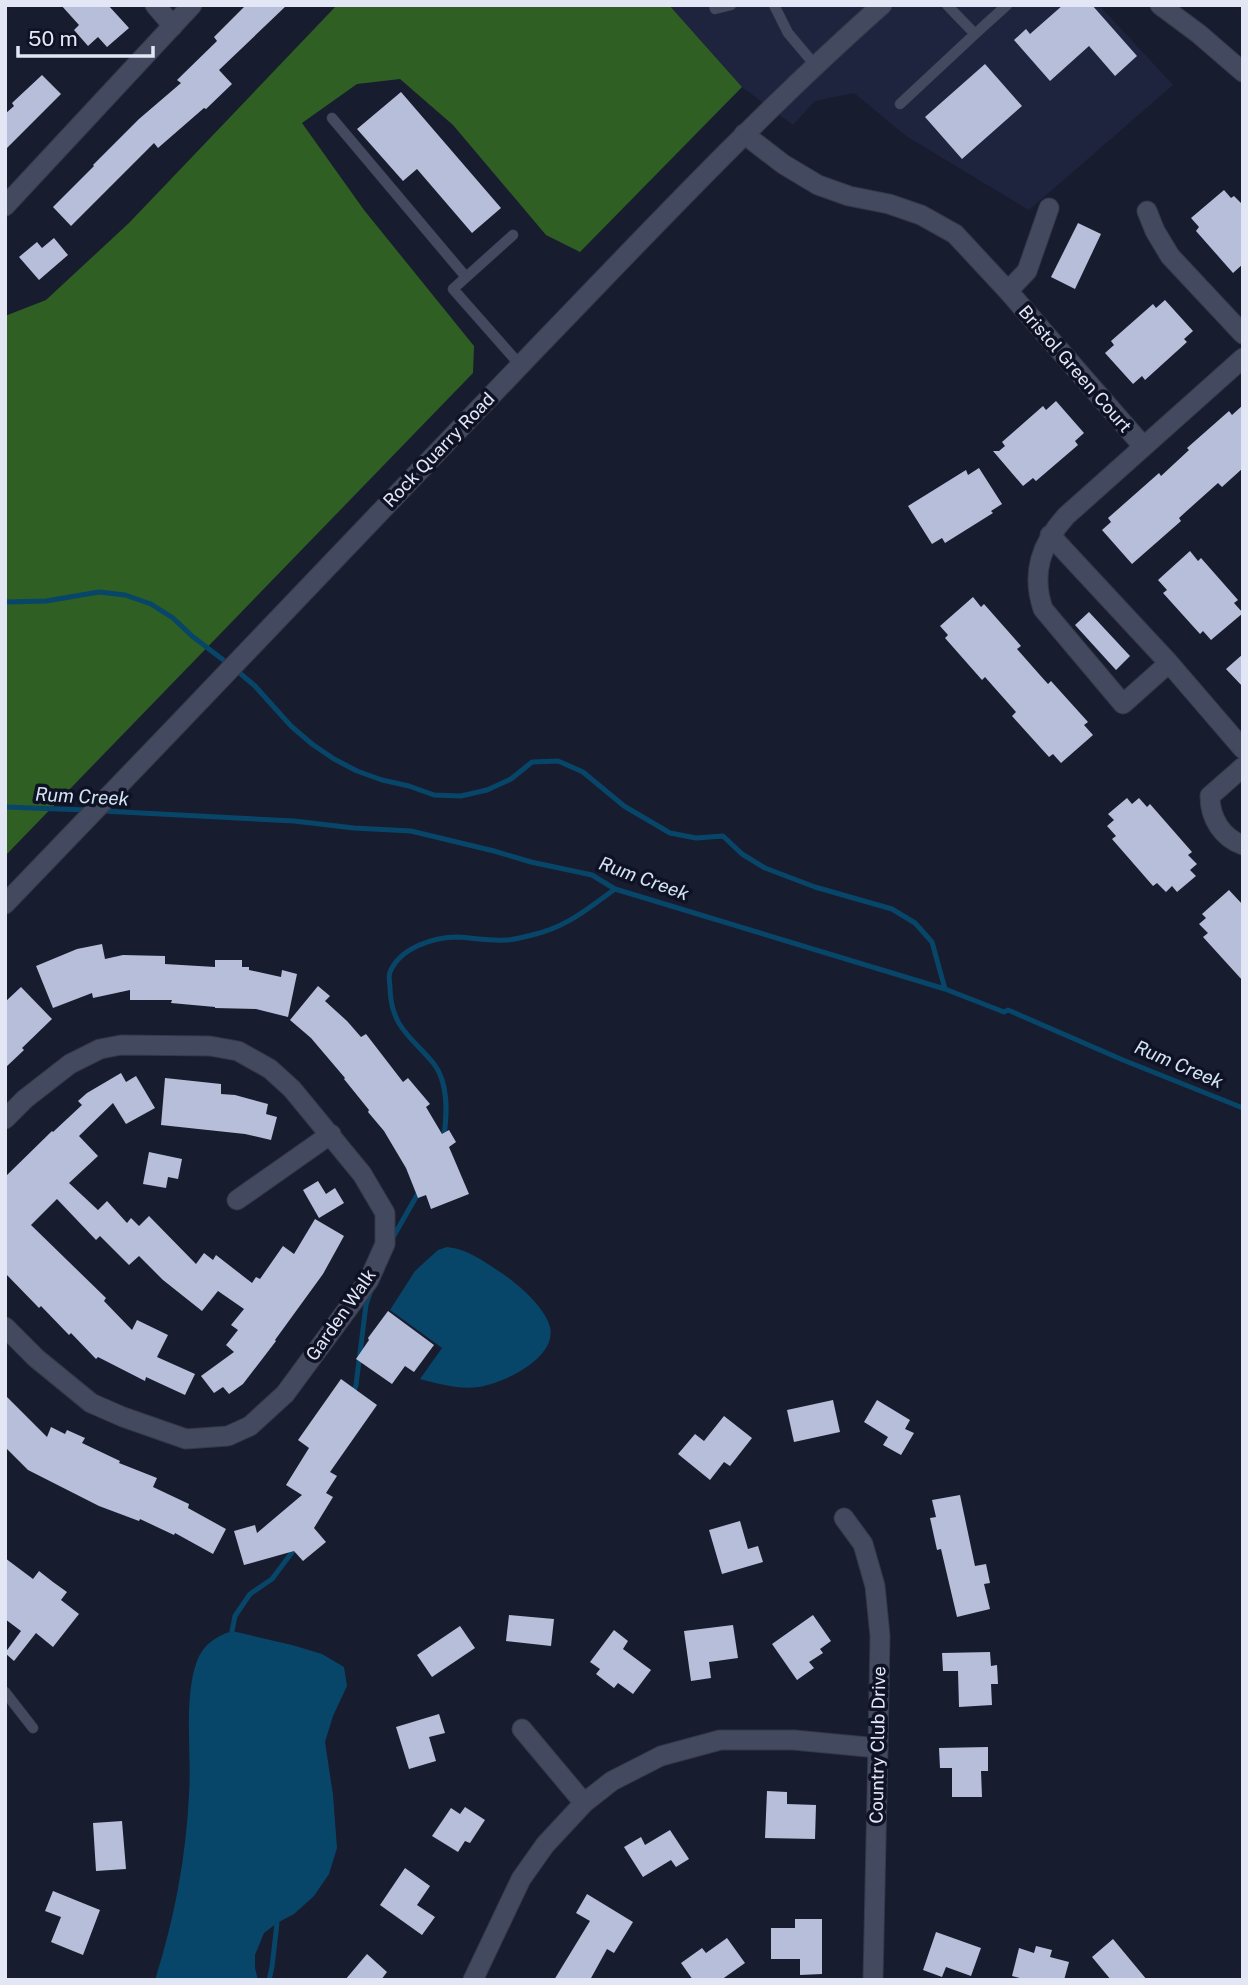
<svg xmlns="http://www.w3.org/2000/svg" width="1248" height="1985" font-family="'Public Sans',sans-serif">
	<style>
		.built { fill: #1f243e }
		.forest { fill: #2f5f23 }
		.water { fill: #074669 }
		.lines { fill: none; stroke-linecap: round; stroke-linejoin: round }
		.stream { stroke: #074669; stroke-width: 5 }
		.building { fill: #b7bed9 }
		.service-casing { stroke: #353848; stroke-width: 11 }
		.minor-casing { stroke: #353848; stroke-width: 21 }
		.tertiary-casing { stroke: #353848; stroke-width: 21 }
		.service { stroke: #43495f; stroke-width: 10 }
		.minor { stroke: #43495f; stroke-width: 19 }
		.tertiary { stroke: #43495f; stroke-width: 19 }
		.labels { text-anchor: middle; stroke-width: 7; stroke-linejoin: round; paint-order: stroke }
		.street-label { font-size: 18px; fill: #e3e7f5; stroke: #0f1225 }
		.water-label { font-size: 19px; font-style: italic; fill: #d3e4f2; stroke: #0f1225 }
	</style>
	<rect width="100%" height="100%" fill="#181c2f"/>
	<path class="built" d="M 669,5 L 1099,5 L 1173,85 L 1029,210 L 906,136 L 854,93 L 815,101 L 793,125 L 742,87 Z"/>
	<path class="forest" d="M 337,5 L 669,5 L 742,87 L 580,252 L 546,235 L 453,125 L 400,79 L 357,84 L 302,123 L 364,210 L 474,346 L 473,373 L 5,856 L 5,316 L 46,300 L 129,223 Z"/>
	<path class="water" d="M 447,1247 C 468,1249 483,1261 500,1272 C 517,1283 545,1307 550,1327 C 557,1357 507,1381 484,1386 C 464,1391 439,1384 420,1379 L 442,1348 L 390,1310 L 415,1271 L 438,1250 Z
		M 232,1631 L 292,1645 L 322,1654 L 344,1667 L 347,1686 L 333,1716 L 325,1742 L 333,1795 L 337,1848 L 329,1874 L 314,1896 L 294,1914 L 277,1923 L 264,1933 L 255,1955 L 255,1968 L 258,1980 L 155,1980 C 174,1920 186,1858 189,1795 C 192,1755 183,1699 197,1661 C 204,1644 215,1637 232,1631 Z"/>
	<g class="lines">
		<path class="stream" d="M 5,602 L 46,601 L 99,592 L 125,595 L 151,604 L 173,618 L 192,636 L 235,669 L 255,686 L 291,726 L 312,744 L 334,759 L 357,771 L 382,780 L 409,786 L 434,795 L 461,796 L 487,790 L 511,779 L 532,762 L 558,761 L 583,772 L 624,806 L 670,833 L 696,838 L 723,836 L 742,854 L 765,868 L 815,887 L 892,909 L 915,923 L 932,942 L 945,989
			M 5,807 L 86,810
			M 103,811 L 294,821 L 354,828 L 411,831 L 494,851 L 531,862 L 592,875 L 615,889 L 945,989 L 1004,1012 L 1008,1010 L 1123,1060 L 1243,1108
			M 444,1136 C 447,1114 449,1084 434,1064 C 412,1037 391,1028 390,988 C 390,983 388,976 390,972 C 400,948 433,937 458,937 C 474,938 490,941 506,940 C 514,940 524,937 532,935 C 567,927 587,909 615,889
			M 392,1239 L 420,1190
			M 353,1394 L 356,1385 L 366,1305 L 371,1290
			M 232,1631 L 235,1616 L 250,1594 L 272,1579 L 296,1547
			M 269,1980 L 272,1967 L 277,1923"/>
	</g>
	<path class="building" d="M 61,5 L 108,5 L 129,28 L 107,47 L 98,37 L 88,46 L 74,30 L 79,25 Z
		M 246,5 L 287,5 L 219,70 L 232,84 L 206,109 L 204,108 L 158,148 L 154,143 L 71,226 L 53,207 L 94,166 L 93,165 L 139,119 L 181,83 L 177,80 L 217,41 L 214,37 Z
		M 1063,5 L 1092,5 L 1137,56 L 1115,76 L 1089,46 L 1050,81 L 1014,40 L 1026,29 L 1030,34 Z
		M 985,64 L 1022,106 L 962,159 L 925,117 Z
		M 42,75 L 61,94 L 5,150 L 5,114 L 14,106 L 12,103 Z
		M 401,92 L 501,208 L 472,233 L 417,169 L 403,181 L 357,129 Z
		M 1224,190 L 1231,198 L 1234,196 L 1243,205 L 1243,264 L 1233,273 L 1196,231 L 1199,227 L 1191,218 Z
		M 1078,223 L 1101,234 L 1075,289 L 1051,277 Z
		M 54,238 L 68,255 L 39,280 L 19,257 L 37,242 L 42,248 Z
		M 1165,300 L 1193,331 L 1184,339 L 1187,342 L 1145,380 L 1142,376 L 1133,384 L 1105,353 L 1114,345 L 1111,341 L 1153,304 L 1156,308 Z
		M 1056,401 L 1084,433 L 1075,441 L 1078,445 L 1036,481 L 1033,478 L 1023,486 L 993,451 L 999,451 L 1005,446 L 1002,442 L 1043,406 L 1046,410 Z
		M 1243,405 L 1243,468 L 1222,487 L 1218,483 L 1190,508 L 1179,518 L 1181,521 L 1132,564 L 1102,530 L 1111,522 L 1108,518 L 1159,473 L 1161,476 L 1189,450 L 1187,448 L 1229,411 L 1232,415 Z
		M 979,468 L 1002,504 L 991,511 L 993,513 L 945,543 L 942,538 L 932,544 L 908,506 L 966,470 L 968,475 Z
		M 1190,551 L 1198,561 L 1201,558 L 1238,600 L 1234,603 L 1243,613 L 1211,640 L 1203,631 L 1200,634 L 1163,593 L 1167,590 L 1158,580 Z
		M 973,597 L 981,607 L 984,604 L 1021,646 L 1017,649 L 1039,674 L 1048,684 L 1051,681 L 1088,722 L 1084,725 L 1093,735 L 1061,763 L 1053,754 L 1049,757 L 1012,716 L 1016,712 L 1008,703 L 985,677 L 982,680 L 945,638 L 948,635 L 940,626 Z
		M 1089,612 L 1130,656 L 1116,670 L 1075,625 Z
		M 1243,654 L 1243,687 L 1226,669 Z
		M 1127,798 L 1132,804 L 1139,798 L 1147,807 L 1150,804 L 1192,852 L 1188,855 L 1197,864 L 1190,870 L 1196,876 L 1177,892 L 1172,886 L 1166,892 L 1157,883 L 1153,886 L 1112,839 L 1116,836 L 1107,826 L 1114,820 L 1108,814 Z
		M 1229,890 L 1243,905 L 1243,981 L 1203,937 L 1208,933 L 1199,924 L 1206,918 L 1202,914 Z
		M 102,944 L 105,959 L 123,955 L 165,956 L 165,964 L 215,967 L 215,960 L 242,960 L 242,967 L 249,967 L 249,970 L 281,977 L 282,970 L 297,974 L 288,1017 L 256,1009 L 215,1008 L 215,1007 L 171,1003 L 172,1000 L 130,1000 L 130,990 L 93,998 L 92,993 L 53,1008 L 36,966 L 77,949 Z
		M 318,986 L 330,996 L 325,1001 L 347,1021 L 361,1037 L 366,1034 L 403,1082 L 408,1078 L 430,1104 L 426,1107 L 442,1134 L 449,1130 L 456,1142 L 449,1147 L 469,1194 L 431,1209 L 426,1195 L 418,1198 L 406,1168 L 384,1131 L 368,1112 L 369,1110 L 344,1079 L 345,1078 L 311,1038 L 290,1020 Z
		M 21,987 L 52,1019 L 22,1048 L 24,1050 L 5,1068 L 5,1002 Z
		M 121,1073 L 126,1082 L 136,1076 L 155,1108 L 126,1124 L 113,1103 L 79,1136 L 98,1156 L 69,1183 L 98,1210 L 107,1201 L 127,1223 L 131,1218 L 139,1226 L 149,1216 L 196,1264 L 204,1253 L 213,1260 L 216,1255 L 252,1283 L 256,1277 L 260,1279 L 283,1246 L 294,1254 L 315,1219 L 344,1236 L 323,1274 L 275,1340 L 276,1341 L 243,1384 L 229,1394 L 223,1387 L 214,1393 L 201,1376 L 234,1352 L 226,1345 L 238,1330 L 231,1325 L 244,1309 L 218,1291 L 202,1311 L 163,1280 L 139,1256 L 129,1265 L 100,1236 L 96,1240 L 57,1199 L 31,1225 L 106,1298 L 104,1301 L 132,1330 L 137,1320 L 168,1335 L 157,1357 L 195,1374 L 185,1395 L 146,1377 L 145,1381 L 98,1357 L 96,1359 L 71,1333 L 69,1335 L 41,1306 L 39,1308 L 5,1273 L 5,1177 L 52,1131 L 53,1132 L 82,1105 L 78,1101 L 87,1093 Z
		M 165,1078 L 221,1084 L 221,1094 L 235,1095 L 268,1104 L 266,1114 L 277,1117 L 271,1140 L 245,1134 L 161,1125 Z
		M 149,1152 L 182,1159 L 178,1179 L 168,1177 L 166,1188 L 143,1184 Z
		M 318,1181 L 326,1194 L 335,1188 L 344,1203 L 319,1218 L 303,1190 Z
		M 388,1311 L 434,1345 L 414,1372 L 405,1366 L 392,1384 L 356,1359 L 369,1340 L 368,1338 Z
		M 341,1379 L 377,1405 L 330,1472 L 337,1476 L 326,1493 L 333,1497 L 314,1528 L 326,1542 L 303,1561 L 294,1551 L 244,1565 L 234,1531 L 255,1525 L 257,1533 L 302,1495 L 286,1485 L 309,1448 L 298,1440 Z
		M 5,1395 L 47,1437 L 51,1427 L 65,1434 L 67,1430 L 85,1438 L 82,1443 L 120,1461 L 119,1463 L 157,1478 L 153,1487 L 189,1504 L 188,1508 L 226,1529 L 213,1554 L 175,1533 L 174,1535 L 140,1519 L 139,1521 L 99,1506 L 28,1470 L 5,1447 Z
		M 833,1400 L 840,1432 L 794,1442 L 787,1410 Z
		M 877,1400 L 910,1420 L 905,1429 L 914,1433 L 901,1455 L 883,1445 L 888,1437 L 864,1422 Z
		M 724,1416 L 752,1438 L 730,1466 L 724,1462 L 710,1480 L 678,1454 L 695,1434 L 704,1441 Z
		M 960,1495 L 975,1566 L 986,1564 L 990,1583 L 984,1584 L 990,1609 L 957,1617 L 941,1549 L 937,1550 L 930,1518 L 936,1517 L 932,1500 Z
		M 740,1521 L 748,1549 L 758,1546 L 763,1562 L 722,1574 L 709,1530 Z
		M 5,1558 L 33,1579 L 39,1571 L 53,1582 L 67,1592 L 61,1600 L 79,1614 L 53,1647 L 36,1633 L 14,1661 L 5,1653 L 21,1631 L 5,1619 Z
		M 509,1615 L 554,1619 L 551,1646 L 506,1641 Z
		M 813,1615 L 831,1641 L 820,1649 L 823,1653 L 809,1662 L 814,1668 L 797,1680 L 772,1644 Z
		M 733,1625 L 738,1658 L 709,1662 L 711,1678 L 691,1681 L 684,1631 Z
		M 460,1626 L 475,1648 L 432,1677 L 417,1655 Z
		M 614,1630 L 628,1641 L 623,1649 L 651,1670 L 633,1694 L 618,1683 L 614,1688 L 596,1674 L 600,1669 L 590,1662 Z
		M 990,1652 L 991,1666 L 997,1665 L 998,1684 L 991,1684 L 992,1705 L 959,1707 L 958,1671 L 943,1671 L 942,1653 Z
		M 439,1714 L 445,1733 L 429,1737 L 436,1761 L 409,1769 L 396,1727 Z
		M 988,1747 L 988,1771 L 981,1771 L 982,1797 L 952,1797 L 952,1768 L 940,1768 L 939,1748 Z
		M 767,1791 L 787,1792 L 787,1804 L 816,1805 L 815,1839 L 765,1838 Z
		M 465,1807 L 485,1820 L 470,1843 L 465,1841 L 458,1852 L 432,1836 L 451,1808 L 460,1814 Z
		M 122,1821 L 126,1869 L 96,1871 L 93,1823 Z
		M 670,1830 L 689,1859 L 676,1867 L 671,1860 L 643,1877 L 624,1847 L 641,1837 L 645,1845 Z
		M 405,1868 L 430,1886 L 417,1905 L 435,1917 L 422,1935 L 380,1905 Z
		M 53,1891 L 100,1910 L 83,1955 L 51,1942 L 61,1917 L 45,1911 Z
		M 587,1894 L 633,1922 L 614,1953 L 607,1949 L 590,1980 L 554,1980 L 590,1921 L 576,1913 Z
		M 795,1919 L 822,1919 L 822,1974 L 800,1975 L 800,1959 L 771,1959 L 771,1928 L 795,1928 Z
		M 936,1932 L 981,1948 L 971,1976 L 946,1967 L 942,1977 L 923,1970 Z
		M 727,1938 L 745,1963 L 721,1980 L 693,1980 L 681,1963 L 702,1948 L 706,1953 Z
		M 1113,1939 L 1147,1980 L 1111,1980 L 1092,1957 Z
		M 1036,1946 L 1052,1950 L 1050,1957 L 1069,1962 L 1064,1980 L 1027,1980 L 1012,1976 L 1019,1948 L 1034,1953 Z
		M 367,1954 L 387,1972 L 381,1980 L 345,1980 Z"/>
	<g class="lines">
		<g class="service-casing">
			<path id="service" d="M 714,5 L 715,9 L 731,5
				M 774,5 L 788,33 L 815,65
				M 975,34 L 1007,5
				M 900,104 L 975,34 L 947,5
				M 332,118 L 466,277
				M 513,235 L 453,289 L 520,365
				M 5,1692 L 33,1728"/>
		</g>
		<g class="minor-casing">
			<path id="minor" d="M 155,5 L 173,26
				M 1160,5 L 1199,34 L 1243,72
				M 744,134 L 783,164 L 818,185 L 849,196 L 889,204 L 921,215 L 955,234 L 1008,291 L 1143,446
				M 5,206 L 192,5
				M 1147,211 L 1155,231 L 1170,256 L 1243,334
				M 1008,291 L 1027,271 L 1049,208
				M 1050,535 L 1169,663 L 1243,749
				M 1169,663 L 1123,704 L 1043,609 C 1031,573 1041,544 1066,516 L 1243,358
				M 1243,767 L 1210,796 C 1210,818 1222,838 1243,845
				M 5,1119 L 25,1099 L 70,1064 L 100,1049 L 121,1045 L 210,1046 L 238,1051 L 270,1069 L 292,1089 L 362,1174 L 385,1213 L 385,1244 L 369,1280 L 285,1394 L 250,1426 L 228,1436 L 186,1439 L 123,1417 L 91,1403 L 36,1358 L 5,1327
				M 237,1200 L 331,1134
				M 522,1729 L 584,1803
				M 473,1980 L 521,1879 L 545,1845 L 584,1803 L 612,1781 L 661,1756 L 720,1740 L 794,1740 L 878,1748 L 880,1636 L 875,1586 L 863,1544 L 844,1518"/>
		</g>
		<g class="tertiary-casing">
			<path id="tertiary" d="M 5,904 C 182,721 356,536 533,352 C 647,234 759,114 882,5
				M 873,1980 L 878,1748"/>
		</g>
		<use href="#service" class="service"/>
		<use href="#minor" class="minor"/>
		<use href="#tertiary" class="tertiary"/>
	</g>
	<g class="labels">
		<g class="street-label">
			<text transform="translate(1075 369) rotate(49)" y="6">Bristol Green Court</text>
			<text transform="translate(439 450) rotate(-46)" y="6">Rock Quarry Road</text>
			<text transform="translate(341 1315) rotate(-55)" y="6">Garden Walk</text>
			<text transform="translate(878 1745) rotate(-89)" y="6">Country Club Drive</text>
		</g>
		<g class="water-label">
			<text transform="translate(82 796) rotate(3)" y="7">Rum Creek</text>
			<text transform="translate(644 878) rotate(20)" y="7">Rum Creek</text>
			<text transform="translate(1179 1064) rotate(23)" y="7">Rum Creek</text>
		</g>
	</g>
	<rect width="1248" height="1985" fill="none" stroke="#e3e7f5" stroke-width="14"/>
	<path d="M18 46v10h135v-10" fill="none" stroke="#e3e7f5" stroke-width="3.5"/>
	<text x="28" y="46" font-size="21" fill="#e3e7f5" stroke="#0f1225" stroke-width="5" paint-order="stroke">50 m</text>
</svg>
